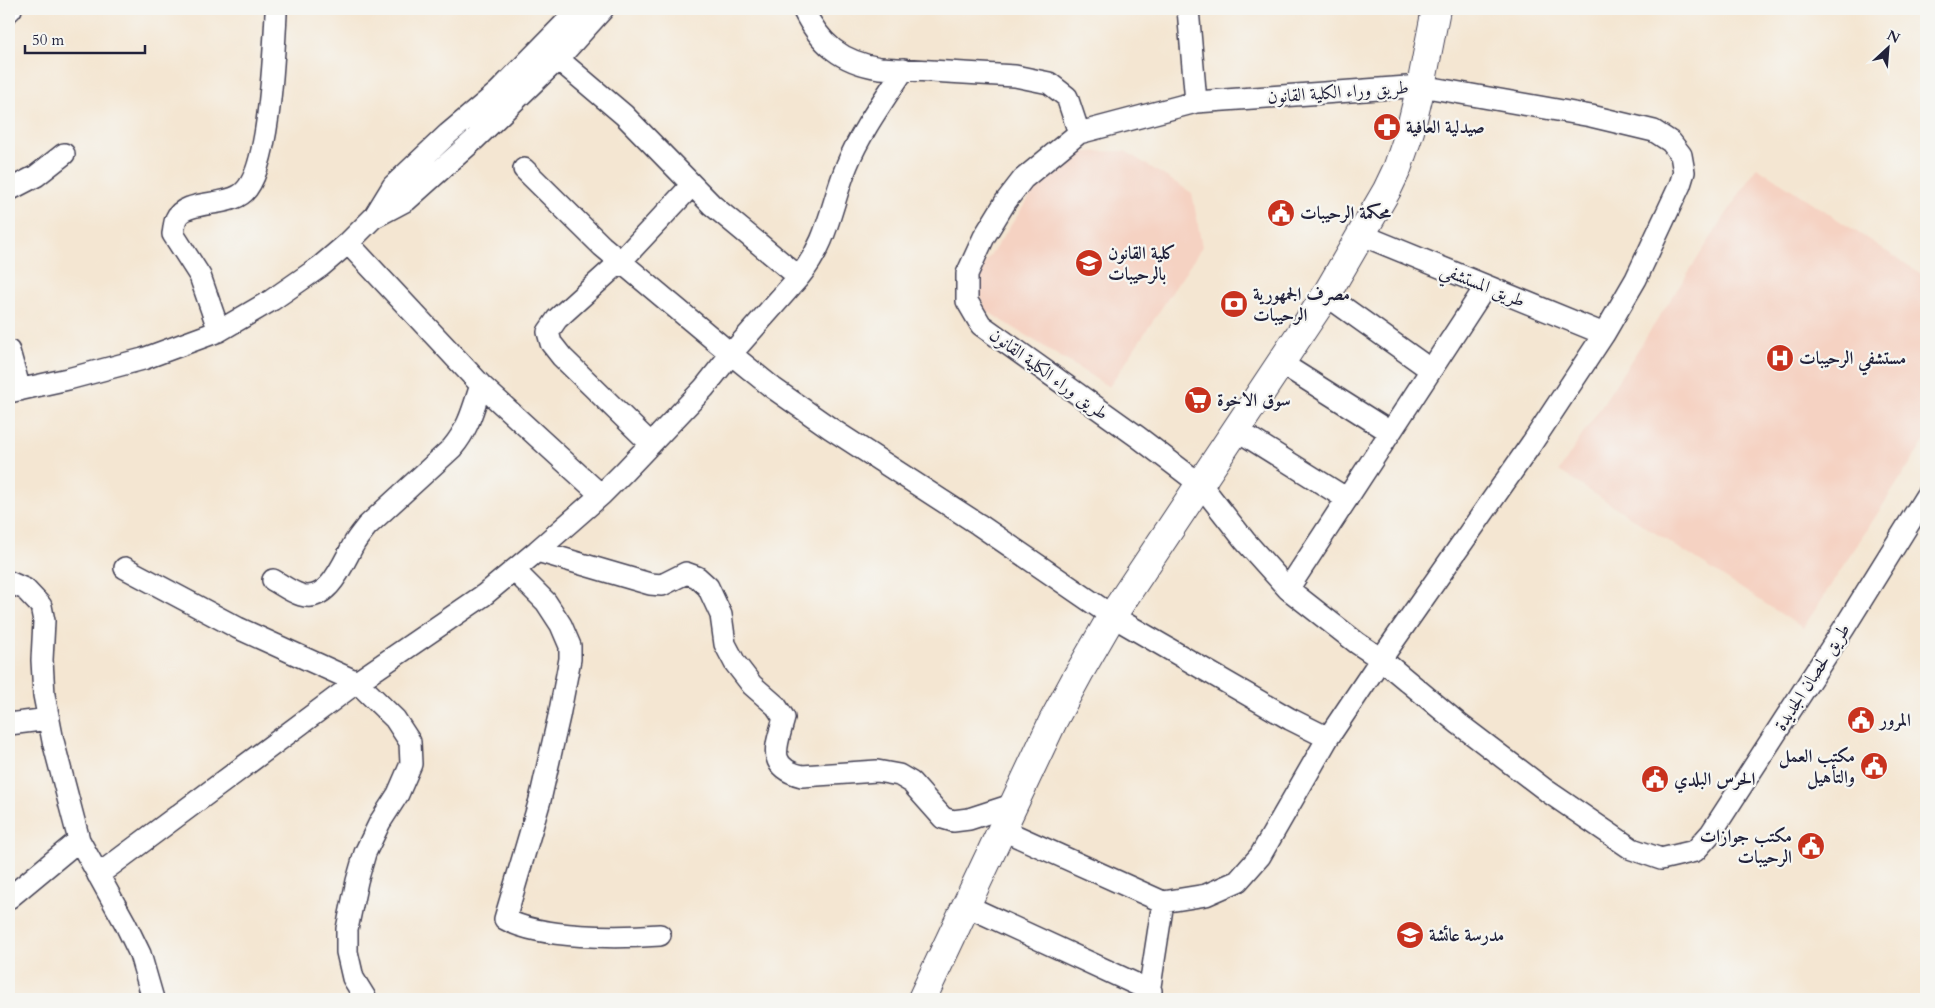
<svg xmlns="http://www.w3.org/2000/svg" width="1935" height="1008" font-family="Cardo,Amiri,serif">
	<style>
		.built { fill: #f5d2c2 }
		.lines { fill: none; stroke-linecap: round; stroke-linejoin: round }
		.minor-casing { stroke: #423f52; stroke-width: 24 }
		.major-casing { stroke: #423f52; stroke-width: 30 }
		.minor { stroke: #fff; stroke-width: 21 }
		.major { stroke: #fff; stroke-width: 28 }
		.labels { text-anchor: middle; stroke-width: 4.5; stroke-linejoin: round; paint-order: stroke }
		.street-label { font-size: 18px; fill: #22223b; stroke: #f6f6f2 }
		.poi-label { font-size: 18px; font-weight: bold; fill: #22223b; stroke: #f6f6f2; text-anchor: start }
	</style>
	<rect width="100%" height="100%" fill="#f6f6f2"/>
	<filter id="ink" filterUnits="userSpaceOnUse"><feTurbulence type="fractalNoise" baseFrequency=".02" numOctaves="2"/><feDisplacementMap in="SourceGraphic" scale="10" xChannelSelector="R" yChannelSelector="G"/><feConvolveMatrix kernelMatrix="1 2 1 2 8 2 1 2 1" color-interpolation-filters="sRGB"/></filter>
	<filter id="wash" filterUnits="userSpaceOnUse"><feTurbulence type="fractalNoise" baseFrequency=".0096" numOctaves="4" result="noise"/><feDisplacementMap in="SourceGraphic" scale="20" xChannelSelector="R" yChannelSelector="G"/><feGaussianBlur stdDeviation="1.12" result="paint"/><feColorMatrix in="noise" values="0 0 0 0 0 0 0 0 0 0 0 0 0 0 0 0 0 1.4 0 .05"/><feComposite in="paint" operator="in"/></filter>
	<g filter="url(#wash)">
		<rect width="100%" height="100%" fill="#f4e6d2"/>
		<path class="built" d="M 1125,151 L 1192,193 L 1202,247 L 1109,387 L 985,310 L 975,278 L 1034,191 L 1079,152 Z
			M 1757,167 L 1926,277 L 1926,439 L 1803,628 L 1559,471 Z"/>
	</g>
	<g filter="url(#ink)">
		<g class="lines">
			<g class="minor-casing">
				<path id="minor" d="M 803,9 C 820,44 841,62 880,68 L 1015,76 L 1049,83 L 1067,97 L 1079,133
					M 1188,9 L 1196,102
					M 9,11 L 11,9
					M 524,169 L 602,246 L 731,354 L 773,388 L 830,428 L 978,524 L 1112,616 L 1290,719 L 1328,738
					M 9,190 L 36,176 L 64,154
					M 375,217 L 407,200 L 474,140 L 558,59 L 603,9
					M 1362,235 L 1604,334
					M 348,243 L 481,385 L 601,495
					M 799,277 C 829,240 830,207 847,165 C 861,131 884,100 904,69
					M 1326,295 L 1431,370
					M 219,331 L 200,276 L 173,234 C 174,230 174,223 176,219 C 184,199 227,208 244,192 C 270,168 274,51 276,14
					M 9,351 L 20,390
					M 1281,363 L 1390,432
					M 9,392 L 68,379 L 143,359 L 219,331 L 272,300 L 321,266 L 348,243 L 374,217 L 393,186 L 448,134 L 498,92 L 579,9
					M 1237,430 L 1347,499
					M 651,444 L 562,357 L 551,343 L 548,332 L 557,319 L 620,262 L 692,185
					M 537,551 L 650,584 L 662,585 L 686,573 L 697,577 L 708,587 L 721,615 L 725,644 L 735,663 L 752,685 L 776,706 L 784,718 C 777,745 765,767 802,776 L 877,771 L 899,775 L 911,782 L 943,818 L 953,821 L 969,819 L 1015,804
					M 125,568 L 238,628 L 357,682 L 395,719 L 410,742 L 411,764 L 398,794 L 380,822 L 365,853 L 357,881 L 347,929 L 347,952 L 353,978 L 366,999
					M 514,570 L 546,602 L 561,625 L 570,646 L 570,659 L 559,716 L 540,800 L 505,919 C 540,939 620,938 660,935
					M 273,580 C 282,585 291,592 301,595 C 329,604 344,560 355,542 C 359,536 363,531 367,526 L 452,448 C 469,428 473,409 481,385
					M 9,582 L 25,589 L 41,606 L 44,621 L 42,660 L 44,695 L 53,741 L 79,840 L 125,923 L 140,954 L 153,999
					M 1288,589 L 1486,286
					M 9,724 L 49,719
					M 1003,830 L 1163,902 L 1206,895 L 1238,881 L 1260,856 L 1328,738 L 1381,659 L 1532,443 L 1604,334 L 1636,279 L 1680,185 L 1684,172 L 1681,155 L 1671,142 L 1654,131 L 1591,116 L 1421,86 L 1196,102 L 1079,133 L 1023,179 L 1006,201 L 984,237 L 967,274 L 967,301 L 981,325 L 1138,437 L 1201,485 L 1245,541 L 1288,589 L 1357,643 L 1381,659 L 1459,724 L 1547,791 L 1632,849 L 1661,859 L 1695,851 L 1711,833 L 1844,628 L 1926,496
					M 98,875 L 357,682 L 484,595 L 537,551 L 601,495 L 624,472 L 704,388 L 731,354 L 799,277 L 712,205 L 624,115 L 558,59
					M 9,898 L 79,840
					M 967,906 L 1151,991
					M 1148,999 L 1163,902"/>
			</g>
			<g class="major-casing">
				<path id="major" d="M 922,999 L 1053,721 L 1079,673 L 1112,616 L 1326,295 L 1387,190 L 1397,169 L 1410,131 L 1421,86 L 1436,9"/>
			</g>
			<use href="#minor" class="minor"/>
			<use href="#major" class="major"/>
		</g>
	</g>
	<defs>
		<g id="pharmacy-disc" transform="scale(1.4375)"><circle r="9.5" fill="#c8321e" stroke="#f6f6f2"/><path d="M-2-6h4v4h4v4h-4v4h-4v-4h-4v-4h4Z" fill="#fff"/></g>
		<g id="civic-disc" transform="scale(1.4375)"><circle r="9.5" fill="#c8321e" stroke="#f6f6f2"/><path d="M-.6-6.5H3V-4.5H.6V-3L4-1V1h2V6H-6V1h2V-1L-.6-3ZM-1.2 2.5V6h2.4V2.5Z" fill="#fff"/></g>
		<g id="university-disc" transform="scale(1.4375)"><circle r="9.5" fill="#c8321e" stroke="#f6f6f2"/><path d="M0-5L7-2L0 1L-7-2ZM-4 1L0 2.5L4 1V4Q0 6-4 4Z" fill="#fff"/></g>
		<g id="bank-disc" transform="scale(1.4375)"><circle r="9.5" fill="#c8321e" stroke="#f6f6f2"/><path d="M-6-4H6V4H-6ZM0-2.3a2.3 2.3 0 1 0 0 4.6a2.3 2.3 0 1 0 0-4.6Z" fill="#fff"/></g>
		<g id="hospital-disc" transform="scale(1.4375)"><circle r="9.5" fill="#c8321e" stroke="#f6f6f2"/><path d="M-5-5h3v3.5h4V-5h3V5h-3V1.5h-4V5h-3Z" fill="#fff"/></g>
		<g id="supermarket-disc" transform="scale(1.4375)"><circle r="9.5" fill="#c8321e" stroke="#f6f6f2"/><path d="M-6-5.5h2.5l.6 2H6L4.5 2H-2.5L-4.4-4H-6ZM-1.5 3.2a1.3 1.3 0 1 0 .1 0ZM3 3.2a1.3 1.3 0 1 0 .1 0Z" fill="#fff"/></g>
		<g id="school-disc" transform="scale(1.4375)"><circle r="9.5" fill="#c8321e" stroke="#f6f6f2"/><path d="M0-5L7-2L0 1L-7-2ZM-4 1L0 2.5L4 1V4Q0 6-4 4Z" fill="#fff"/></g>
	</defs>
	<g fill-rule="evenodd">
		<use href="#pharmacy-disc" x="1387" y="127"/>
		<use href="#civic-disc" x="1281" y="213"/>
		<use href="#university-disc" x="1089" y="263"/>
		<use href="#bank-disc" x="1234" y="304"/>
		<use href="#hospital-disc" x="1780" y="358"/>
		<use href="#supermarket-disc" x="1198" y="400"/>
		<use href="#civic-disc" x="1861" y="720"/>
		<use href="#civic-disc" x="1874" y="766"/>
		<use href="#civic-disc" x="1655" y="779"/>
		<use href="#civic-disc" x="1811" y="846"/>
		<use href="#school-disc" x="1410" y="935"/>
	</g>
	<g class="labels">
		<g class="street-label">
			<text transform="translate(1338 92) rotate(-4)" y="6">طريق وراء الكلية القانون</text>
			<text transform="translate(1483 285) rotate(22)" y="6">طريق المستشفي</text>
			<text transform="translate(1049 374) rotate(36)" y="6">طريق وراء الكلية القانون</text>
			<text transform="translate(1812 677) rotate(-57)" y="6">طريق لحصان الجديدة</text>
		</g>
		<g class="poi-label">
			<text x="1406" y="133">صيدلية العافية</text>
			<text x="1300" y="219">محكمة الرحيبات</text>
			<text x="1108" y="259">كلية القانون<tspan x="1108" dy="21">بالرحيبات</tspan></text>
			<text x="1253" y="300">مصرف الجمهورية<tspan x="1253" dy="21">الرحيبات</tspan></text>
			<text x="1799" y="364">مستشفي الرحيبات</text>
			<text x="1217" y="406">سوق الاخوة</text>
			<text x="1880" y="726">المرور</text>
			<text x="1855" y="762" text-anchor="end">مكتب العمل<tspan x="1855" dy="21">والتأهيل</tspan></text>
			<text x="1674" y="785">الحرس البلدي</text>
			<text x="1792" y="842" text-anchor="end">مكتب جوازات<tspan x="1792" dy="21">الرحيبات</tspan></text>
			<text x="1429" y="941">مدرسة عائشة</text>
		</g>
	</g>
	<rect width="1935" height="1008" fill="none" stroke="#f6f6f2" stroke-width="30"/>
	<g transform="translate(1888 48) rotate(26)" stroke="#f6f6f2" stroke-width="4" paint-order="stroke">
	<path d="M0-4L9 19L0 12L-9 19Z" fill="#22223b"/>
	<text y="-8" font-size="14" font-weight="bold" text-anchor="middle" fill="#22223b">N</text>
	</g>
	<path d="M25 45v8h120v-8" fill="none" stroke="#22223b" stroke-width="2.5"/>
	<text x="32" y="45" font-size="15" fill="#22223b" stroke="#f6f6f2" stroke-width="4" paint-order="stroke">50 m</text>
</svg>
